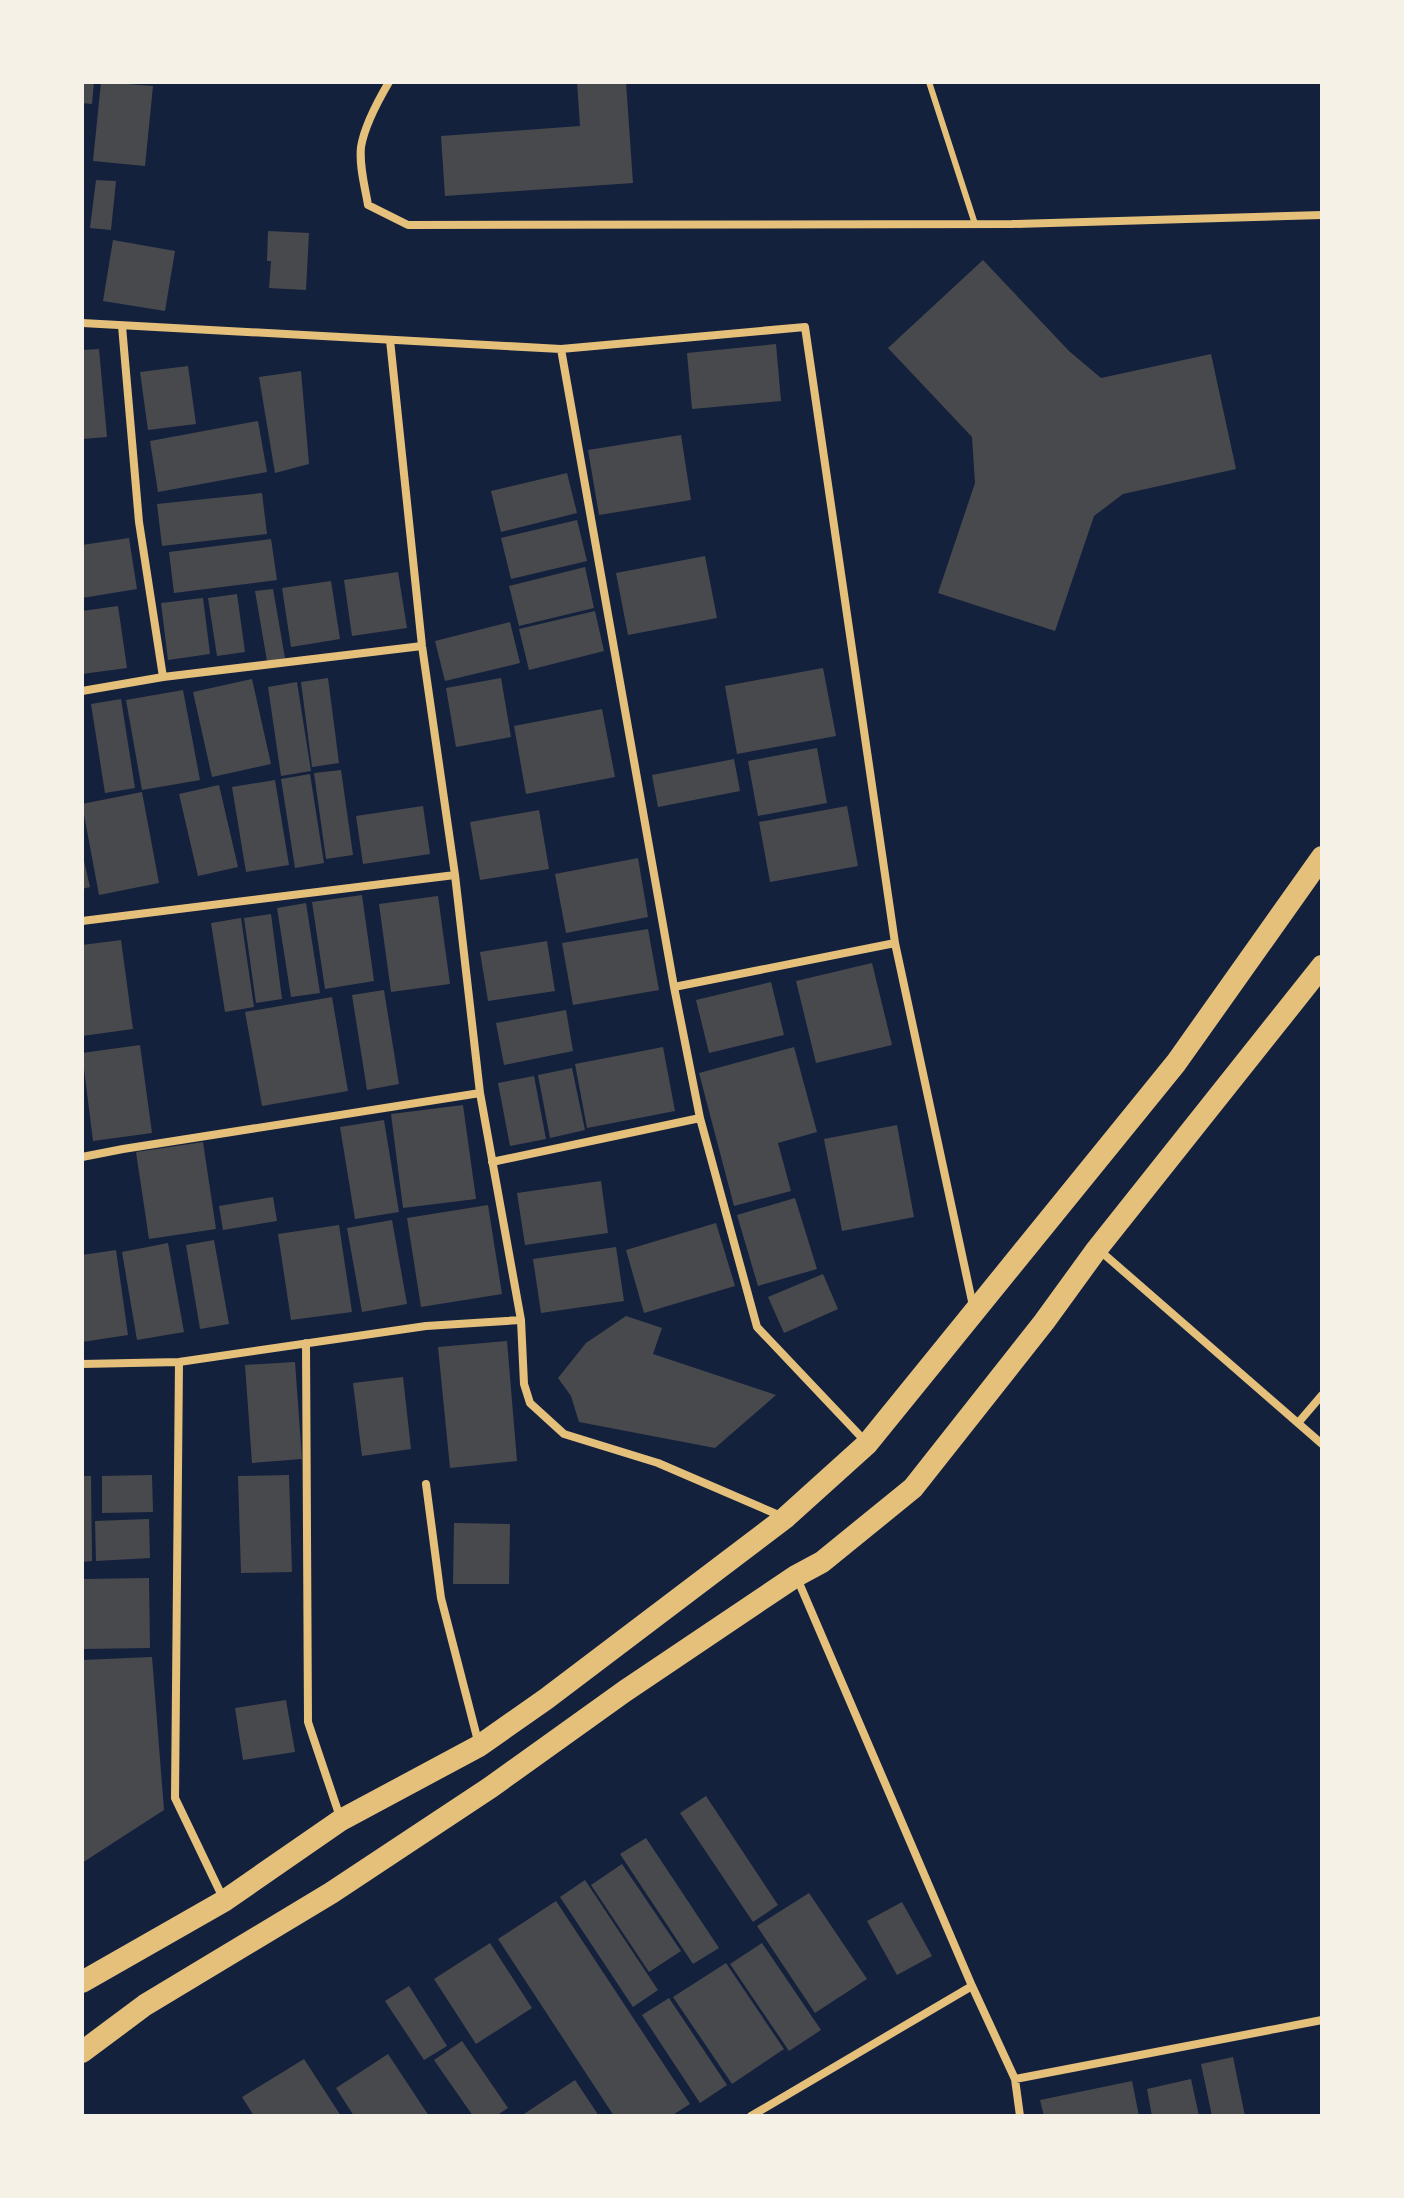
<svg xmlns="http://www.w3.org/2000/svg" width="1404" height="2198" font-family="'DM Sans',sans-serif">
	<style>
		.building { fill: #48494c }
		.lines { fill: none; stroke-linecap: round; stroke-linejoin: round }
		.service { stroke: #e5c07b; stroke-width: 6 }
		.minor { stroke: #e5c07b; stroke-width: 8 }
		.trunk { stroke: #e5c07b; stroke-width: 22 }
	</style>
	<rect width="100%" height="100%" fill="#14213d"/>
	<path class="building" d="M 82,82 L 94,82 L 92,104 L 82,103 Z
		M 101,82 L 153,86 L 145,166 L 93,161 Z
		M 577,82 L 626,82 L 633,183 L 445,196 L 441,136 L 580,126 Z
		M 96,180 L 116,181 L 111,230 L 90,228 Z
		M 268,231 L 309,233 L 306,290 L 269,288 L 271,261 L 267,261 Z
		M 113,240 L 175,251 L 165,311 L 103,301 Z
		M 983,260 L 1069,351 L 1101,378 L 1211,354 L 1236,469 L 1123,494 L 1094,516 L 1055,631 L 938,593 L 975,483 L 972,437 L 888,348 Z
		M 776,344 L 781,401 L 692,409 L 687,353 Z
		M 99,349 L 107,437 L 82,439 L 82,350 Z
		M 188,366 L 196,424 L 148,430 L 140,372 Z
		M 301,371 L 309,464 L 275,473 L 259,377 Z
		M 258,421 L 267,472 L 158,492 L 150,441 Z
		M 681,435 L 691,500 L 599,515 L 588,450 Z
		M 567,473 L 577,513 L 501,532 L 491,491 Z
		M 262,493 L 267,534 L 162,546 L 157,504 Z
		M 577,520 L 587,561 L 511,579 L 501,538 Z
		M 129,538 L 137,589 L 82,598 L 82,545 Z
		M 271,539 L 277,580 L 174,593 L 169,552 Z
		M 705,556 L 717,618 L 628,635 L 616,573 Z
		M 585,567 L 594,608 L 519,626 L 509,586 Z
		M 398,572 L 407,628 L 352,636 L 344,580 Z
		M 331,581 L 340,639 L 291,647 L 282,588 Z
		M 273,589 L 285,658 L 267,661 L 255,591 Z
		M 237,594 L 245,652 L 217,656 L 208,598 Z
		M 203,598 L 210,654 L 168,660 L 161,603 Z
		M 118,606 L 127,668 L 82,674 L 82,611 Z
		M 595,611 L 604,651 L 529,670 L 519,629 Z
		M 510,622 L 520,663 L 445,681 L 435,641 Z
		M 823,668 L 836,736 L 737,754 L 725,686 Z
		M 328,678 L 339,763 L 312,767 L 301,682 Z
		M 501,678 L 511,737 L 456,747 L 446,688 Z
		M 252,679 L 271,764 L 212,777 L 193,692 Z
		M 297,682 L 311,771 L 281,776 L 268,687 Z
		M 183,690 L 200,780 L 142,790 L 126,700 Z
		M 121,699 L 135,788 L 105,793 L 91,704 Z
		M 602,709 L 615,777 L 526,794 L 514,726 Z
		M 817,748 L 827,803 L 758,816 L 748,761 Z
		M 734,759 L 740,791 L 658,807 L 652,775 Z
		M 341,770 L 353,855 L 326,859 L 314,773 Z
		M 310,774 L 324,863 L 295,868 L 281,779 Z
		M 275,780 L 289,865 L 246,872 L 232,787 Z
		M 219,785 L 238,867 L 198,876 L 179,794 Z
		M 142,792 L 159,883 L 99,895 L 82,804 Z
		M 423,806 L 430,854 L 363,864 L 356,816 Z
		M 847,806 L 858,866 L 770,882 L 759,822 Z
		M 539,810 L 549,869 L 480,880 L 470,822 Z
		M 82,852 L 90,887 L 82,889 Z
		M 638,858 L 648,917 L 566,933 L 555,874 Z
		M 362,895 L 374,981 L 325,989 L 312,902 Z
		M 438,896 L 450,984 L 391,992 L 379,904 Z
		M 306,903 L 320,993 L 291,997 L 277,908 Z
		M 271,914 L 282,999 L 256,1003 L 244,918 Z
		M 241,918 L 254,1007 L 225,1012 L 211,923 Z
		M 648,929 L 659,990 L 573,1005 L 562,943 Z
		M 121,940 L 133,1029 L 82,1036 L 82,945 Z
		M 547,941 L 555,991 L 488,1001 L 480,952 Z
		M 872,963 L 892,1045 L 816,1063 L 796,981 Z
		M 771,982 L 784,1035 L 709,1053 L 696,1000 Z
		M 384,990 L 399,1084 L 367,1090 L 352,995 Z
		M 332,997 L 348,1091 L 262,1106 L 245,1012 Z
		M 566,1010 L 573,1051 L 504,1065 L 496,1023 Z
		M 140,1045 L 152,1133 L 93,1141 L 82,1053 Z
		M 663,1047 L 675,1111 L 587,1128 L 575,1064 Z
		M 794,1047 L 817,1132 L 778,1143 L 791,1191 L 734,1206 L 699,1073 Z
		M 572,1068 L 585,1130 L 550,1138 L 538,1075 Z
		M 534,1076 L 546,1139 L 510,1146 L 498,1083 Z
		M 463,1105 L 476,1199 L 403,1208 L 391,1114 Z
		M 384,1120 L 399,1212 L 355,1219 L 340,1127 Z
		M 897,1125 L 914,1217 L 842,1231 L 824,1139 Z
		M 203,1142 L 216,1229 L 149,1239 L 136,1152 Z
		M 601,1181 L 608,1233 L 525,1245 L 517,1193 Z
		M 273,1197 L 277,1221 L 223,1230 L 219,1206 Z
		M 795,1198 L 817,1269 L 758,1286 L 737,1215 Z
		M 488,1205 L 502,1294 L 421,1307 L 407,1218 Z
		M 392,1220 L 407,1304 L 362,1312 L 347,1228 Z
		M 716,1223 L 735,1286 L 644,1313 L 626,1250 Z
		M 339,1225 L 352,1312 L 291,1320 L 278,1234 Z
		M 214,1240 L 229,1324 L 200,1329 L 186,1245 Z
		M 168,1243 L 184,1332 L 137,1340 L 122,1252 Z
		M 616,1247 L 624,1301 L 541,1313 L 533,1259 Z
		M 116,1250 L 128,1335 L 82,1342 L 82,1255 Z
		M 823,1274 L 838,1309 L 784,1333 L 768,1297 Z
		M 626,1316 L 662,1328 L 653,1354 L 776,1395 L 715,1448 L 579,1422 L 571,1396 L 558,1378 L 586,1343 Z
		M 507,1341 L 517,1461 L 450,1468 L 438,1347 Z
		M 295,1362 L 302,1459 L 252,1463 L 245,1365 Z
		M 403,1377 L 411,1449 L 362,1456 L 353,1383 Z
		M 152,1475 L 153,1512 L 102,1513 L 102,1476 Z
		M 289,1475 L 292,1572 L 241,1573 L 238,1476 Z
		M 82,1476 L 91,1476 L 92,1561 L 82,1562 Z
		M 149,1519 L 150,1558 L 96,1561 L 95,1521 Z
		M 454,1523 L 510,1524 L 509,1584 L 453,1584 Z
		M 149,1578 L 150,1648 L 82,1649 L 82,1579 Z
		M 152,1657 L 164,1810 L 82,1863 L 82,1660 Z
		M 286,1700 L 295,1752 L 243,1760 L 235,1708 Z
		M 706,1796 L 778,1905 L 753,1922 L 680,1813 Z
		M 646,1838 L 719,1948 L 693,1964 L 620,1854 Z
		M 622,1864 L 681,1951 L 649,1972 L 591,1885 Z
		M 585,1880 L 658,1990 L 633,2007 L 560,1897 Z
		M 809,1893 L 867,1979 L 815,2013 L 757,1926 Z
		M 556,1901 L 690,2104 L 671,2116 L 614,2116 L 498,1939 Z
		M 902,1902 L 932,1956 L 897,1975 L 867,1921 Z
		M 490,1943 L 532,2008 L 476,2044 L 434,1979 Z
		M 762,1943 L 821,2030 L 789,2051 L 730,1964 Z
		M 726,1963 L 784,2049 L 732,2084 L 673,1997 Z
		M 409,1986 L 447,2046 L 424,2060 L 385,2001 Z
		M 669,1998 L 727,2085 L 700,2103 L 642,2015 Z
		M 462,2041 L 508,2108 L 496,2116 L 473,2116 L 434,2060 Z
		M 388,2054 L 429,2116 L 354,2116 L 336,2088 Z
		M 1233,2057 L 1245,2116 L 1212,2116 L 1201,2064 Z
		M 304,2059 L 341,2116 L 254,2116 L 242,2097 Z
		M 1191,2079 L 1199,2116 L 1152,2116 L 1147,2089 Z
		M 575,2080 L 599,2116 L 525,2116 L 524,2114 Z
		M 1132,2081 L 1139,2116 L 1044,2116 L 1040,2100 Z"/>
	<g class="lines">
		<path class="service" d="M 929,82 L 975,224"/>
		<path class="minor" d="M 389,82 C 379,99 364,128 361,147 C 359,166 365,187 368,205 L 408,225 L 1012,224 L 1322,215
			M 82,323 L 561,349 L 805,327 L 895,943 L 973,1306
			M 122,326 L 139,522 L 163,677
			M 390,340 L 422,646 L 455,875 L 480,1093 L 521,1320 L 524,1384 L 530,1403 L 564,1434 L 658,1463 L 781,1516
			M 561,349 L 674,987 L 700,1118 L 757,1327 L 865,1441
			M 82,691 L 163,677 L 422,646
			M 82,921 L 455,875
			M 674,987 L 895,943
			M 82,1157 L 123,1149 L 480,1093
			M 492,1162 L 700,1118
			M 1098,1249 L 1322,1444
			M 306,1343 L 308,1722 L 340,1817
			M 179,1362 L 175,1798 L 223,1898
			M 82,1364 L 179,1362 L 426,1326 L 521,1320
			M 1298,1423 L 1322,1395
			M 426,1484 L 441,1598 L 479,1745
			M 797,1578 L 972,1986 L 1015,2079 L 1020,2116
			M 1015,2079 L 1322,2020
			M 751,2116 L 972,1986"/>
		<path class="trunk" d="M 82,1982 L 224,1901 L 341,1820 L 479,1746 L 546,1699 L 785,1518 L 867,1444 L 1176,1063 L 1322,857
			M 82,2052 L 145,2005 L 331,1893 L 491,1787 L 625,1691 L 796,1576 L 822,1562 L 913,1488 L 1044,1322 L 1097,1249 L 1322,966"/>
	</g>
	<rect width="1404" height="2198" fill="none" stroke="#f6f1e7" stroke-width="168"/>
</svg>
